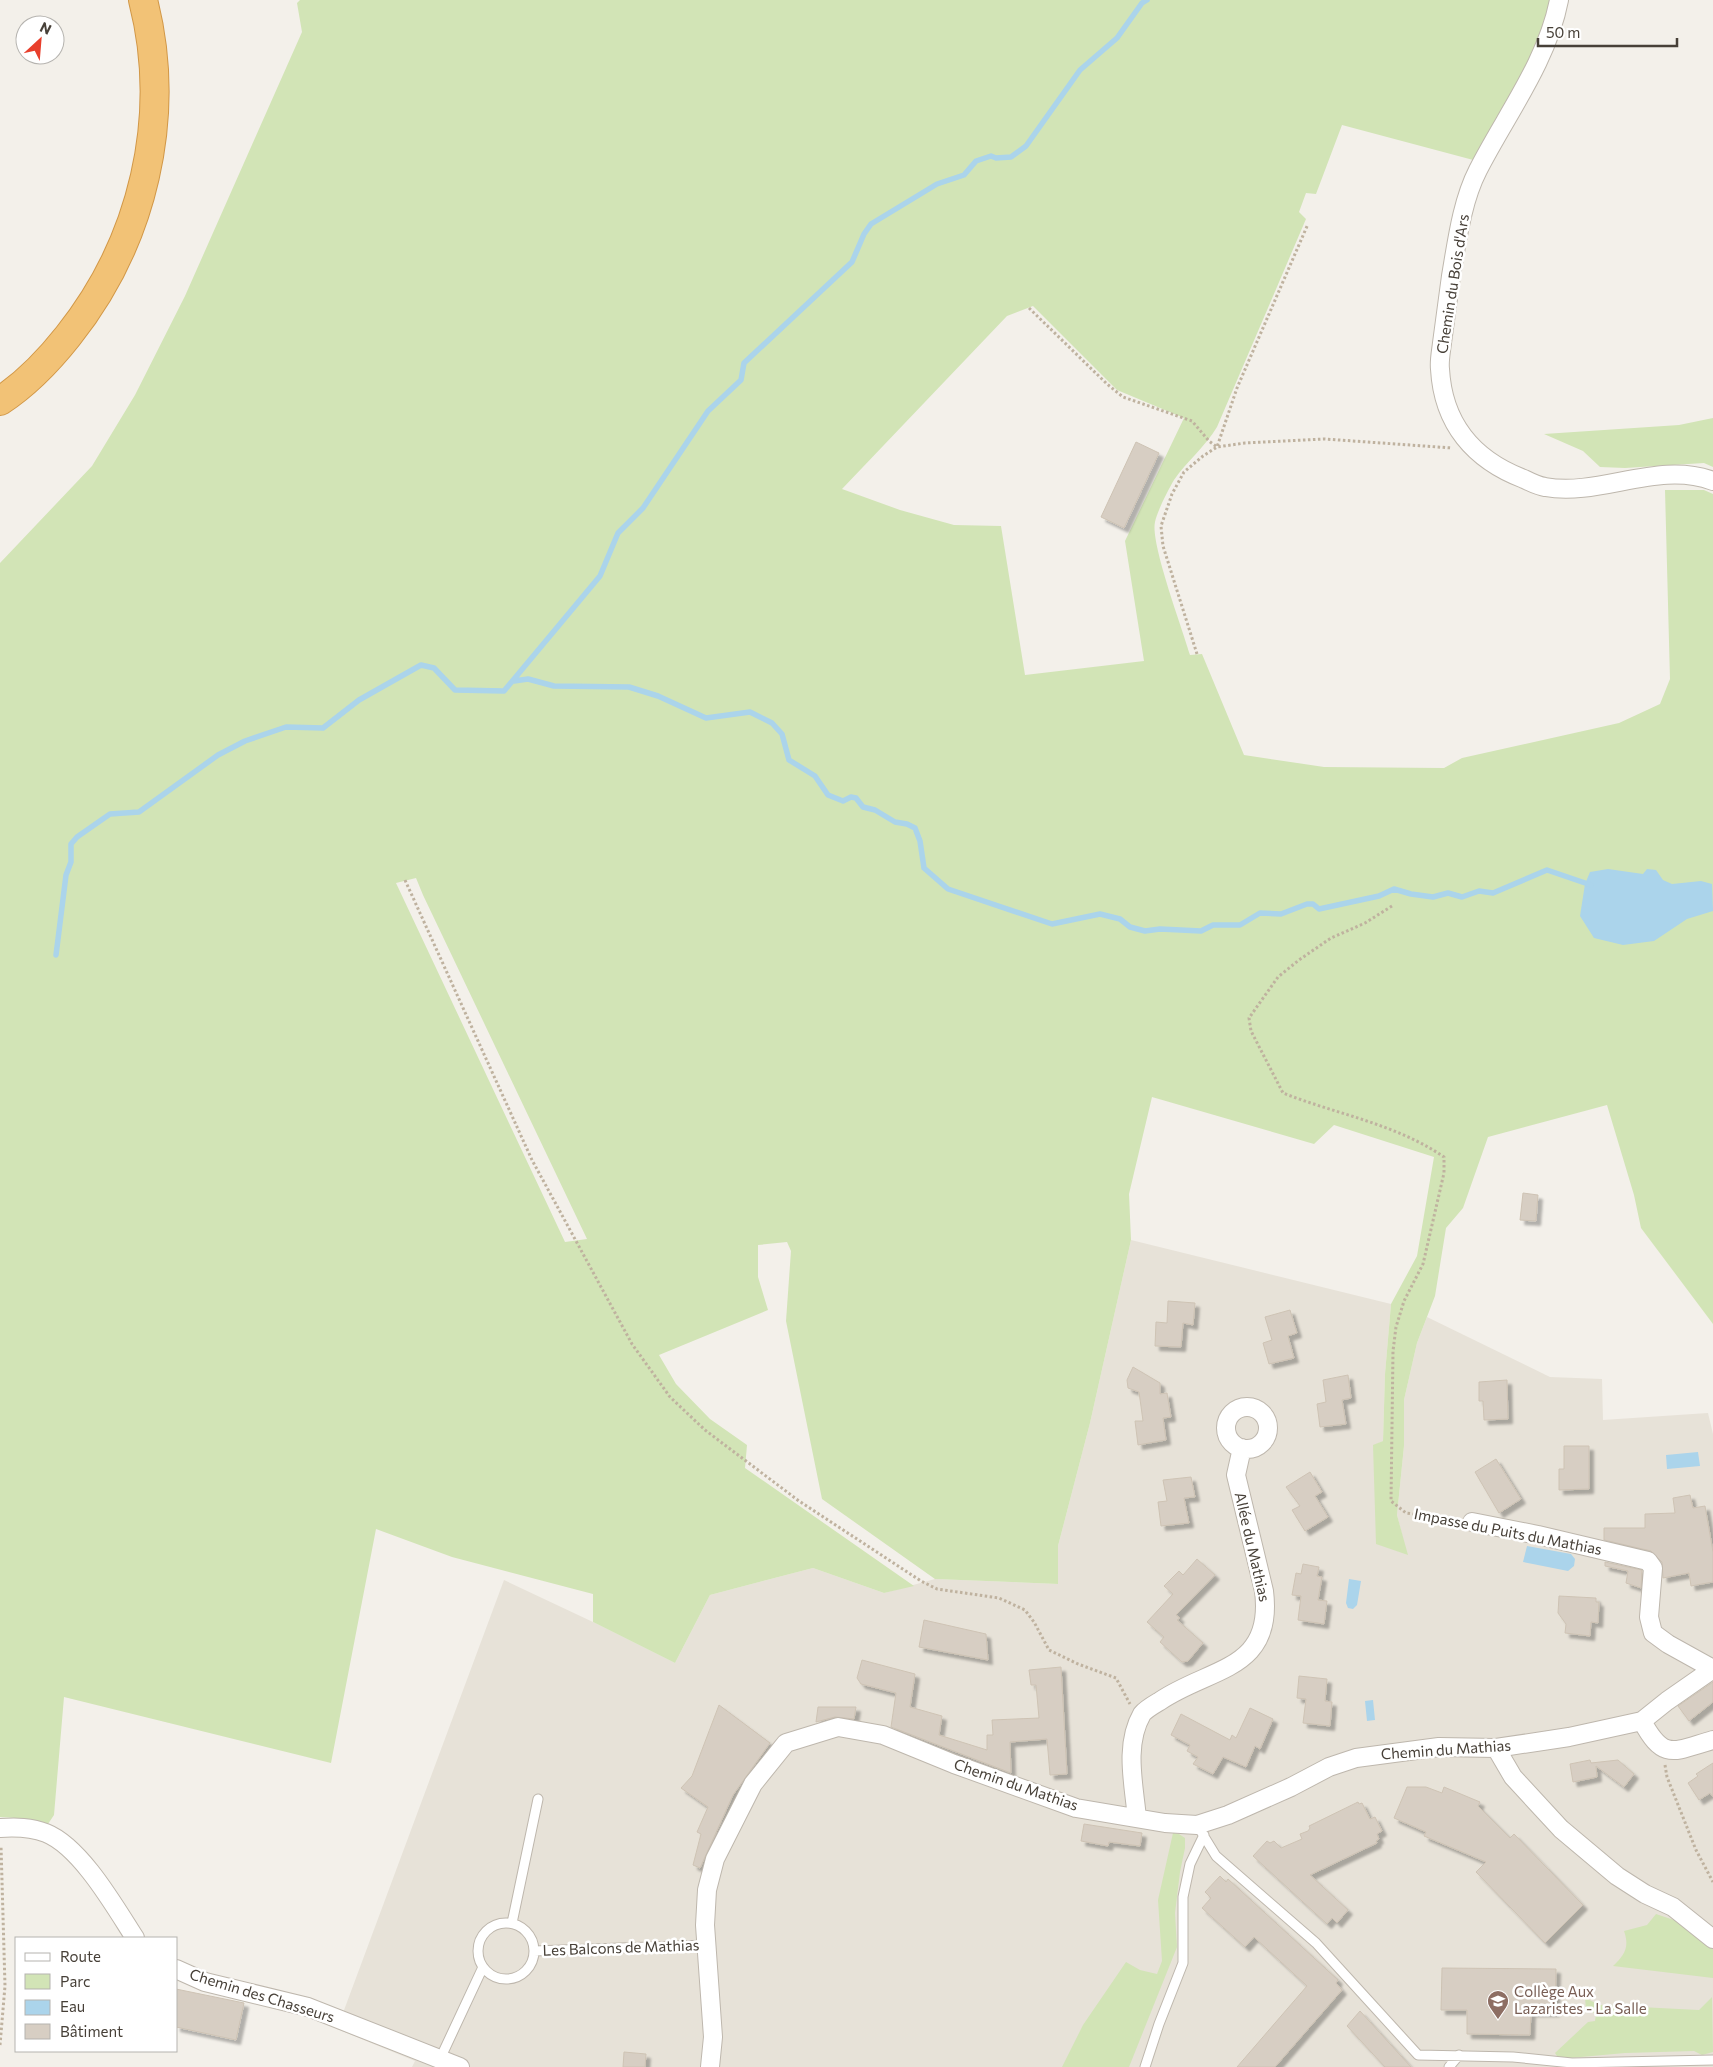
<svg xmlns="http://www.w3.org/2000/svg" width="1713" height="2067" font-family="Commissioner,sans-serif">
	<style>
		.residential { fill: #e7e2d8 }
		.green { fill: #d2e4b6; fill-rule: evenodd }
		.water { fill: #abd4eb }
		.lines { fill: none; stroke-linecap: round; stroke-linejoin: round }
		.stream { stroke: #abd4eb; stroke-width: 5.5 }
		.building { fill: #d7cec3; stroke: #cec3b4; filter: url(#shadow) }
		.service-casing { stroke: #beb7ad; stroke-width: 11 }
		.minor-casing { stroke: #beb7ad; stroke-width: 20 }
		.motorway-casing { stroke: #d19747; stroke-width: 30 }
		.path { stroke: #bfb29f; stroke-width: 3; stroke-dasharray: 2.5 2.5; stroke-linecap: butt }
		.service { stroke: #fff; stroke-width: 9 }
		.minor { stroke: #fff; stroke-width: 18 }
		.motorway { stroke: #f2c276; stroke-width: 28 }
		.labels { text-anchor: middle; stroke-width: 5; stroke-linejoin: round; paint-order: stroke }
		.street-label { font-size: 15px; fill: #474038; stroke: #fff }
		.education-label { font-size: 15px; fill: #785e54; stroke: #fff; text-anchor: start }
	</style>
	<defs>
		<filter id="shadow"><feDropShadow dx="4.5" dy="4.5" stdDeviation="1" flood-color="#0004"/></filter>
	</defs>
	<rect width="100%" height="100%" fill="#f3f0ea"/>
	<path class="residential" d="M 1131,1240 L 1391,1304 L 1385,1374 L 1383,1441 L 1373,1446 L 1407,1555 L 1397,1515 L 1404,1446 L 1404,1400 L 1417,1343 L 1427,1317 L 1550,1377 L 1602,1379 L 1603,1420 L 1708,1413 L 1713,1434 L 1713,2067 L 412,2067 L 415,2061 L 337,2029 L 504,1580 L 593,1622 L 675,1663 L 710,1595 L 813,1568 L 884,1593 L 935,1579 L 1058,1584 L 1058,1546 L 1090,1423 Z"/>
	<path class="green" d="M 300,0 L 1552,0 C 1541,57 1505,110 1477,161 L 1342,125 L 1316,194 L 1306,193 L 1299,212 L 1306,219 L 1217,427 C 1205,447 1187,461 1174,480 C 1168,490 1157,512 1155,522 C 1150,543 1183,630 1190,655 L 1202,654 L 1244,755 L 1324,767 L 1444,768 L 1462,758 L 1619,723 L 1660,704 L 1670,679 L 1665,490 L 1704,490 L 1713,494 L 1713,1324 L 1641,1228 L 1634,1195 L 1607,1105 L 1488,1137 L 1463,1208 L 1446,1228 L 1435,1296 L 1417,1343 L 1404,1400 L 1404,1446 L 1397,1515 L 1408,1555 L 1376,1544 L 1373,1445 L 1383,1441 L 1385,1374 L 1391,1304 L 1417,1256 L 1434,1157 L 1334,1125 L 1314,1144 L 1152,1097 L 1129,1194 L 1131,1240 L 1090,1423 L 1058,1546 L 1058,1584 L 935,1579 L 822,1499 L 786,1321 L 791,1251 L 787,1242 L 758,1245 L 758,1277 L 768,1310 L 659,1355 L 676,1384 L 710,1419 L 747,1445 L 745,1468 L 914,1586 L 884,1593 L 813,1568 L 710,1595 L 675,1663 L 593,1622 L 593,1594 L 452,1557 L 376,1529 L 331,1763 L 64,1697 L 54,1815 L 48,1824 L 16,1818 L 0,1817 L 0,563 L 92,466 L 135,395 L 185,296 L 302,32 L 297,3 ZM 1033,306 L 1117,390 L 1184,418 L 1125,541 L 1144,661 L 1025,675 L 1001,526 L 954,525 L 900,510 L 842,489 L 1007,316 ZM 416,878 L 423,895 L 587,1239 L 565,1242 L 396,883 Z
		M 1713,418 L 1713,467 L 1704,463 L 1625,468 L 1600,467 L 1583,451 L 1544,434 L 1679,425 Z
		M 1173,1833 L 1179,1834 L 1185,1838 L 1185,1848 L 1180,1872 L 1175,1913 L 1177,1947 L 1129,2067 L 1062,2067 L 1083,2025 L 1126,1962 L 1140,1970 L 1157,1974 L 1162,1961 L 1158,1900 Z
		M 1656,1914 L 1683,1923 L 1713,1949 L 1713,1978 L 1613,1966 C 1624,1955 1630,1948 1624,1931 L 1647,1925 Z
		M 1712,1997 L 1713,2052 L 1702,2055 L 1694,2051 L 1625,2053 L 1559,2059 L 1555,2053 L 1588,2022 L 1595,2021 L 1596,2014 L 1586,2009 L 1585,1998 L 1600,2005 L 1699,2010 Z"/>
	<path class="water" d="M 1608,869 L 1643,874 L 1647,869 L 1656,870 L 1663,880 L 1672,884 L 1701,881 L 1712,884 L 1713,911 L 1687,919 L 1654,941 L 1623,945 L 1594,938 L 1580,916 L 1585,884 L 1590,872 Z
		M 1698,1452 L 1700,1466 L 1667,1469 L 1666,1455 Z
		M 1527,1546 L 1571,1554 L 1575,1559 L 1574,1566 L 1568,1571 L 1523,1562 Z
		M 1349,1579 L 1361,1581 L 1357,1605 L 1353,1609 L 1348,1608 L 1346,1603 Z
		M 1373,1700 L 1375,1720 L 1367,1721 L 1365,1701 Z"/>
	<g class="lines">
		<path class="stream" d="M 514,681 L 528,679 L 554,686 L 629,687 L 658,696 L 706,718 L 750,712 L 772,723 L 782,734 L 789,760 L 815,776 L 828,795 L 843,801 L 851,797 L 856,798 L 863,807 L 875,810 L 895,822 L 907,824 L 915,828 L 920,841 L 924,868 L 948,889 L 1052,924 L 1100,914 L 1120,919 L 1130,927 L 1145,931 L 1160,929 L 1201,931 L 1213,925 L 1240,925 L 1260,913 L 1281,914 L 1307,904 L 1313,904 L 1319,909 L 1379,896 L 1394,889 L 1411,894 L 1433,897 L 1448,893 L 1462,897 L 1479,891 L 1493,893 L 1547,870 L 1591,885
			M 56,955 L 66,875 L 71,862 L 71,844 L 77,837 L 110,814 L 139,812 L 218,755 L 245,741 L 286,727 L 323,728 L 359,700 L 421,665 L 434,668 L 455,690 L 504,691 L 600,576 L 618,533 L 643,508 L 708,411 L 741,380 L 744,363 L 852,262 L 864,234 L 871,224 L 937,184 L 964,175 L 976,161 L 991,156 L 996,158 L 1011,157 L 1026,146 L 1080,70 L 1117,38 L 1142,3 L 1147,0"/>
	</g>
	<path class="building" d="M 1136,442 L 1159,453 L 1124,528 L 1101,517 Z
		M 1523,1193 L 1538,1195 L 1536,1221 L 1520,1220 Z
		M 1168,1301 L 1195,1303 L 1193,1325 L 1183,1323 L 1181,1347 L 1155,1346 L 1156,1322 L 1167,1323 Z
		M 1290,1310 L 1297,1333 L 1288,1336 L 1294,1358 L 1269,1364 L 1263,1343 L 1272,1340 L 1265,1317 Z
		M 1133,1367 L 1160,1383 L 1160,1394 L 1167,1393 L 1171,1417 L 1163,1418 L 1166,1440 L 1138,1445 L 1135,1421 L 1143,1421 L 1139,1392 L 1128,1388 L 1127,1380 Z
		M 1348,1375 L 1351,1398 L 1342,1400 L 1346,1424 L 1320,1427 L 1317,1404 L 1326,1402 L 1323,1380 Z
		M 1507,1380 L 1508,1419 L 1484,1420 L 1483,1401 L 1479,1401 L 1479,1382 Z
		M 1564,1446 L 1589,1446 L 1589,1489 L 1559,1490 L 1559,1469 L 1564,1469 Z
		M 1496,1459 L 1521,1499 L 1499,1513 L 1475,1472 Z
		M 1310,1472 L 1322,1492 L 1315,1496 L 1328,1517 L 1305,1531 L 1292,1510 L 1300,1506 L 1286,1487 Z
		M 1191,1477 L 1195,1497 L 1184,1498 L 1189,1523 L 1161,1526 L 1158,1502 L 1167,1501 L 1163,1480 Z
		M 1690,1495 L 1693,1508 L 1705,1506 L 1713,1552 L 1713,1582 L 1691,1586 L 1689,1573 L 1663,1578 L 1662,1562 L 1651,1551 L 1604,1540 L 1604,1528 L 1645,1528 L 1645,1514 L 1675,1513 L 1673,1498 Z
		M 1197,1559 L 1215,1575 L 1176,1615 L 1180,1618 L 1177,1620 L 1203,1643 L 1188,1661 L 1182,1662 L 1160,1642 L 1164,1637 L 1147,1622 L 1173,1594 L 1164,1586 L 1179,1571 L 1183,1575 Z
		M 1605,1562 L 1642,1570 L 1641,1588 L 1626,1583 L 1628,1571 L 1605,1566 Z
		M 1303,1564 L 1319,1567 L 1317,1576 L 1322,1577 L 1318,1600 L 1327,1601 L 1324,1624 L 1298,1620 L 1301,1596 L 1292,1595 L 1296,1573 L 1301,1574 Z
		M 1559,1596 L 1596,1598 L 1596,1602 L 1599,1602 L 1598,1623 L 1591,1622 L 1590,1636 L 1565,1633 L 1566,1624 L 1558,1613 Z
		M 924,1620 L 986,1634 L 988,1660 L 919,1647 Z
		M 862,1660 L 915,1674 L 910,1707 L 942,1716 L 939,1735 L 987,1750 L 987,1735 L 993,1735 L 992,1720 L 1039,1718 L 1036,1685 L 1031,1685 L 1029,1670 L 1061,1667 L 1067,1774 L 1050,1775 L 1047,1739 L 1010,1742 L 1011,1773 L 891,1727 L 896,1693 L 861,1684 L 857,1678 Z
		M 1299,1676 L 1327,1679 L 1325,1701 L 1332,1702 L 1330,1726 L 1303,1723 L 1306,1699 L 1297,1698 Z
		M 1713,1682 L 1713,1702 L 1689,1721 L 1678,1706 Z
		M 719,1705 L 770,1743 L 733,1795 L 700,1868 L 693,1865 L 701,1834 L 697,1832 L 708,1807 L 681,1788 L 692,1776 Z
		M 818,1707 L 856,1707 L 854,1719 L 835,1717 L 816,1722 Z
		M 1250,1708 L 1273,1719 L 1260,1749 L 1255,1746 L 1246,1767 L 1223,1757 L 1213,1774 L 1193,1764 L 1198,1757 L 1187,1751 L 1190,1745 L 1171,1735 L 1181,1714 L 1230,1740 L 1232,1735 L 1236,1738 Z
		M 1590,1760 L 1591,1763 L 1618,1760 L 1634,1774 L 1624,1787 L 1596,1766 L 1597,1777 L 1573,1782 L 1570,1764 Z
		M 1713,1763 L 1713,1797 L 1710,1793 L 1699,1800 L 1688,1783 L 1698,1776 L 1696,1774 Z
		M 1407,1787 L 1426,1787 L 1442,1793 L 1444,1787 L 1480,1802 L 1478,1806 L 1510,1838 L 1514,1834 L 1583,1905 L 1545,1943 L 1476,1872 L 1486,1862 L 1424,1836 L 1426,1832 L 1394,1818 Z
		M 1358,1802 L 1359,1804 L 1362,1803 L 1370,1819 L 1375,1817 L 1382,1831 L 1377,1834 L 1379,1839 L 1376,1841 L 1377,1843 L 1310,1875 L 1348,1910 L 1337,1923 L 1332,1918 L 1327,1924 L 1253,1856 L 1267,1841 L 1270,1843 L 1274,1841 L 1281,1848 L 1302,1839 L 1300,1834 L 1308,1831 L 1310,1828 L 1309,1826 Z
		M 1084,1824 L 1142,1833 L 1140,1846 L 1109,1842 L 1108,1846 L 1081,1841 Z
		M 1220,1876 L 1226,1882 L 1228,1879 L 1338,1980 L 1336,1983 L 1342,1990 L 1275,2067 L 1237,2067 L 1307,1986 L 1254,1937 L 1245,1947 L 1202,1908 L 1211,1898 L 1205,1892 Z
		M 1442,1968 L 1556,1969 L 1555,2012 L 1531,2012 L 1530,2035 L 1467,2034 L 1467,2010 L 1441,2010 Z
		M 176,1989 L 244,2003 L 236,2040 L 176,2027 Z
		M 1360,2011 L 1411,2067 L 1385,2067 L 1347,2026 Z
		M 624,2052 L 646,2054 L 645,2067 L 623,2067 Z"/>
	<g class="lines">
		<g class="service-casing">
			<path id="service" d="M 1197,1825 L 1216,1856 L 1316,1943 L 1418,2055 L 1513,2057 L 1572,2063 L 1713,2060
				M 512,1923 L 538,1799
				M478 1951a28 28 0 1 1 56 0a28 28 0 1 1-56 0Z
				M 534,1951 L 707,1945
				M 440,2059 L 483,1967
				M 1145,2067 L 1159,2024 L 1183,1963 L 1183,1897 L 1190,1864 L 1204,1835
				M 1449,2067 L 1459,2055"/>
		</g>
		<g class="minor-casing">
			<path id="minor" d="M 1559,0 C 1547,62 1506,115 1478,170 C 1462,201 1457,241 1451,276 C 1448,298 1445,321 1442,343 C 1441,352 1439,361 1440,369 C 1443,424 1474,460 1524,479 C 1530,482 1538,486 1545,487 C 1601,497 1658,460 1713,481
				M1226 1428a21 21 0 1 1 42 0a21 21 0 1 1-42 0Z
				M 1642,1721 C 1664,1762 1674,1751 1713,1740
				M 1496,1748 L 1513,1777 L 1561,1829 L 1617,1876 L 1645,1894 L 1673,1907 L 1713,1939
				M 1137,1818 C 1134,1785 1124,1745 1142,1714 C 1146,1709 1155,1704 1160,1701 C 1210,1667 1274,1671 1264,1591 L 1236,1475 L 1242,1448
				M 0,1828 C 16,1827 31,1827 46,1833 C 81,1847 115,1907 135,1938
				M 176,1969 L 205,1982 L 308,2007 L 460,2067
				M 710,2067 L 713,2037 L 705,1925 L 707,1890 L 715,1859 L 753,1784 L 786,1743 L 838,1727 L 883,1735 L 954,1764 L 1076,1808 L 1165,1823 L 1197,1825 L 1228,1815 L 1291,1787 L 1329,1767 L 1356,1758 L 1439,1747 L 1496,1748 L 1569,1737 L 1642,1721 L 1667,1701 L 1713,1669 L 1668,1644 L 1653,1633 L 1649,1617 L 1653,1568 L 1648,1561 L 1538,1535 L 1472,1522"/>
		</g>
		<g class="motorway-casing">
			<path id="motorway" d="M 0,401 C 26,384 49,360 68,336 C 143,242 173,117 143,0"/>
		</g>
		<path class="path" d="M 1029,308 L 1107,384 L 1123,397 L 1192,421 L 1209,441 L 1217,447 L 1237,388 L 1308,224
			M 1197,654 L 1163,546 L 1161,526 L 1172,494 L 1184,472 L 1203,456 L 1217,447 L 1245,443 L 1325,439 L 1452,448
			M 405,880 L 532,1160 L 632,1344 L 670,1397 L 705,1430 L 799,1501 L 921,1581 L 937,1589 L 999,1598 L 1025,1610 L 1034,1622 L 1049,1650 L 1078,1664 L 1116,1678 L 1130,1704
			M 1392,906 L 1365,923 L 1331,938 L 1299,960 L 1278,977 L 1249,1018 L 1251,1031 L 1283,1093 C 1336,1114 1396,1124 1444,1157 L 1444,1173 L 1423,1264 L 1404,1301 L 1396,1327 L 1393,1351 L 1391,1501 L 1406,1513 L 1457,1520
			M 1665,1765 L 1667,1777 L 1696,1850 L 1713,1882
			M 0,2045 L 5,1986 L 1,1846"/>
		<use href="#service" class="service"/>
		<use href="#minor" class="minor"/>
		<use href="#motorway" class="motorway"/>
	</g>
	<defs>
		<g id="school-pin" transform="scale(1.125)"><path d="M0 17L-7.5 6A9.5 9.5 0 1 1 7.5 6Z" fill="#8d6e63" stroke="#fff"/><path d="M0-5L7-2L0 1L-7-2ZM-4 1L0 2.5L4 1V4Q0 6-4 4Z" fill="#fff"/></g>
	</defs>
	<g fill-rule="evenodd">
		<use href="#school-pin" x="1498" y="2001"/>
	</g>
	<g class="labels">
		<g class="street-label">
			<text transform="translate(1453 284) rotate(-81)" y="5">Chemin du Bois d'Ars</text>
			<text transform="translate(1508 1532) rotate(11)" y="5">Impasse du Puits du Mathias</text>
			<text transform="translate(1252 1547) rotate(77)" y="5">Allée du Mathias</text>
			<text transform="translate(1446 1750) rotate(-4)" y="5">Chemin du Mathias</text>
			<text transform="translate(1016 1785) rotate(19)" y="5">Chemin du Mathias</text>
			<text transform="translate(621 1948) rotate(-2)" y="5">Les Balcons de Mathias</text>
			<text transform="translate(262 1996) rotate(17)" y="5">Chemin des Chasseurs</text>
		</g>
		<g class="education-label">
			<text x="1514" y="1997">Collège Aux<tspan x="1514" dy="17">Lazaristes - La Salle</tspan></text>
		</g>
	</g>
	<rect x="15" y="1937" width="162" height="115" fill="#ffffff" stroke="#b5b3af"/>
	<rect x="25" y="1953" width="25" height="8" fill="#ffffff" stroke="#b5b3af"/>
	<text x="60" y="1962" font-size="15" fill="#474038">Route</text>
	<rect x="25" y="1974" width="25" height="15" fill="#d2e4b6" stroke="#b5b3af"/>
	<text x="60" y="1987" font-size="15" fill="#474038">Parc</text>
	<rect x="25" y="2000" width="25" height="15" fill="#abd4eb" stroke="#b5b3af"/>
	<text x="60" y="2012" font-size="15" fill="#474038">Eau</text>
	<rect x="25" y="2024" width="25" height="15" fill="#d7cec3" stroke="#b5b3af"/>
	<text x="60" y="2037" font-size="15" fill="#474038">Bâtiment</text>
	<g transform="translate(40 40) rotate(26)"><circle r="24" fill="#ffffff" stroke="#b5b3af"/>
	<path d="M0-4L9 19L0 12L-9 19Z" fill="#e83f2c"/>
	<text y="-8" font-size="14" font-weight="bold" text-anchor="middle" fill="#474038">N</text>
	</g>
	<path d="M1538 38v8h139v-8" fill="none" stroke="#474038" stroke-width="2.5"/>
	<text x="1546" y="38" font-size="15" fill="#474038" stroke="#ffffff" stroke-width="4" paint-order="stroke">50 m</text>
</svg>
